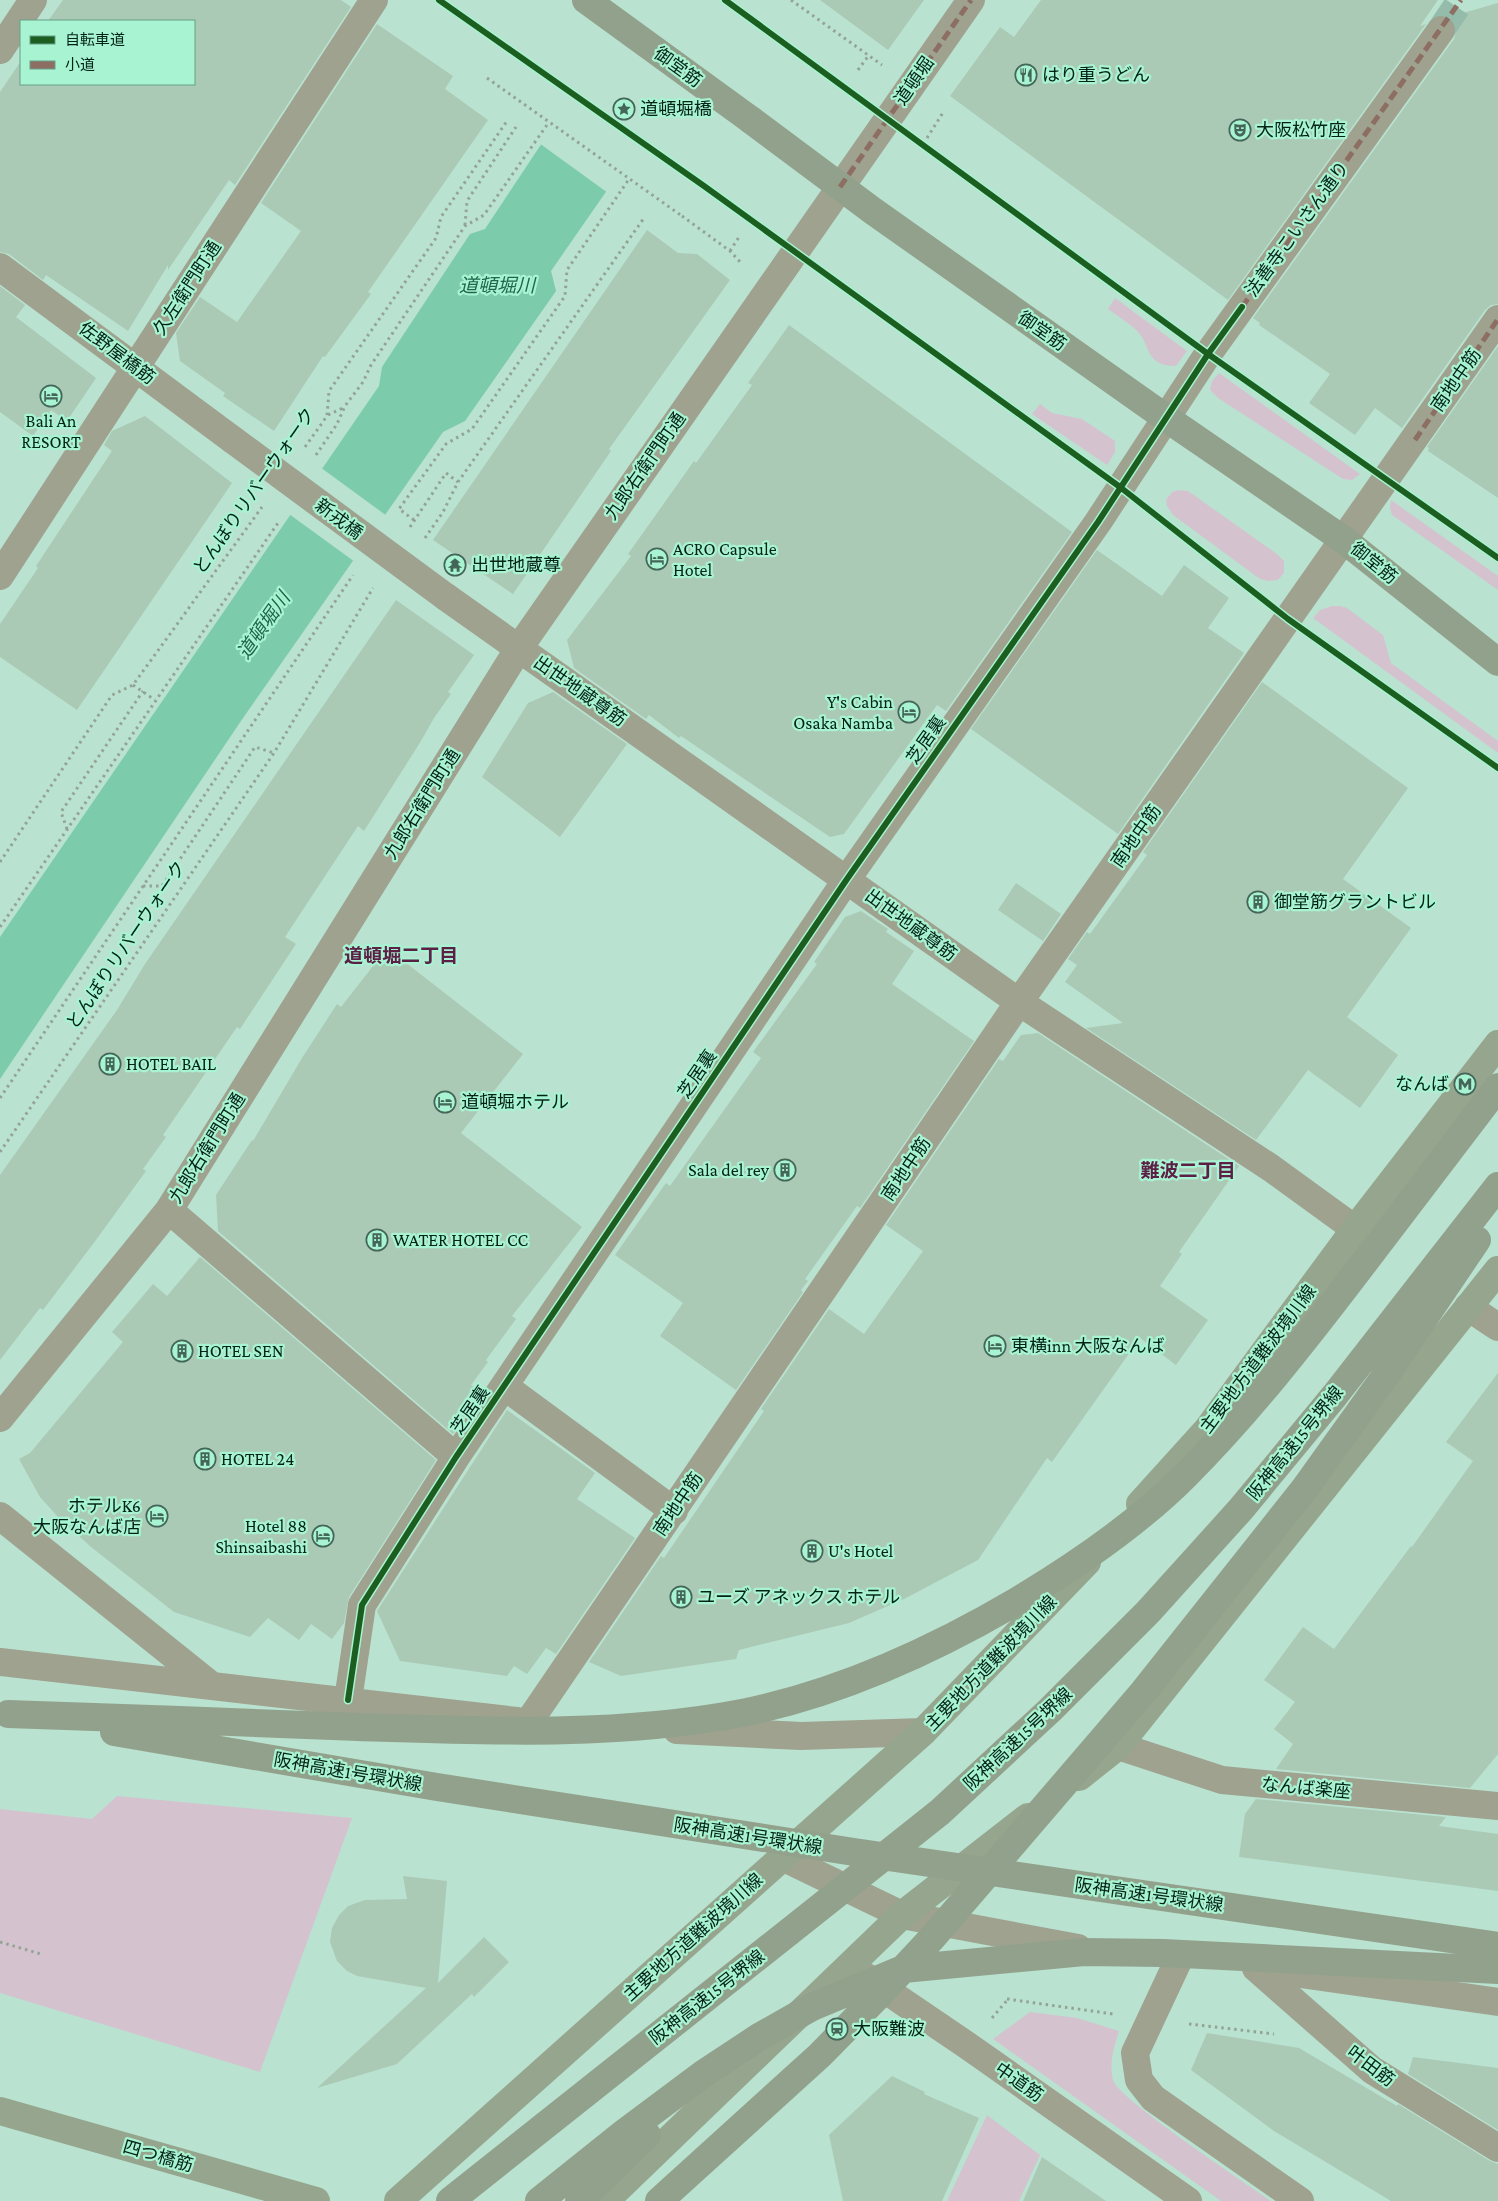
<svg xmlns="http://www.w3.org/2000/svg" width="1498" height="2201" font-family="'Crimson Pro','Noto Sans JP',serif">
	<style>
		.green { fill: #d4c3cf }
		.water { fill: #7ccbaa }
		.pier { fill: #b9e2d0 }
		.building { fill: #abcab5 }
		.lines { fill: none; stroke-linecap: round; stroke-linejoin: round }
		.minor-tunnel { stroke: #95bcab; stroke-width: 28; stroke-dasharray: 28 14; stroke-linecap: butt }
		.path { stroke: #94a494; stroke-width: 3; stroke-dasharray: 2.5 4; stroke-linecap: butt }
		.minor { stroke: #9ea28f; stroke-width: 28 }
		.major { stroke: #96a58d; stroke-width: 28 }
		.highway { stroke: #92a18b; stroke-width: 28 }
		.path-bridge { stroke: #94a494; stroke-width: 3; stroke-dasharray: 2.5 4; stroke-linecap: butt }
		.minor-bridge { stroke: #9ea28f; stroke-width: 28 }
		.highway-bridge { stroke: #92a18b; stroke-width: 28 }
		.quiet { stroke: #8d6e63; stroke-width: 5; stroke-dasharray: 10 5; stroke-linecap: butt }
		.cycleway-casing { stroke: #a8f3d1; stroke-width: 9 }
		.cycleway { stroke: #1b5e20; stroke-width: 6 }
		.labels { text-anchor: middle; stroke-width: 4.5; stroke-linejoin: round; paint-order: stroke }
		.street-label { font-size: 18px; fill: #032317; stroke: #a8f3d1 }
		.poi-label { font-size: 18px; fill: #032317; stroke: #a8f3d1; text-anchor: start }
		.water-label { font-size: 19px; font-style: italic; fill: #1f664c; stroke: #a8f3d1 }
		.neighbourhood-label { font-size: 19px; font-weight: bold; fill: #5c2046; stroke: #a8f3d1 }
	</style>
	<rect width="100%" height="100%" fill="#b9e2d0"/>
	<path class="green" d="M 1115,298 L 1187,351 L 1176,366 C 1143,366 1152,344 1136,330 C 1128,322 1117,316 1108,309 Z
		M 1219,373 L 1360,474 L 1352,480 L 1343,479 L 1218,398 L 1210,390 L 1212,381 Z
		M 1040,404 L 1052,413 L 1082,419 L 1115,441 L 1115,452 L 1107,465 L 1032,414 Z
		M 1178,490 L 1188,491 L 1277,554 L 1284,561 L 1284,573 L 1278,580 L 1268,581 L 1260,579 L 1173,515 L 1167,506 L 1166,500 L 1172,492 Z
		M 1391,500 L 1498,576 L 1498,590 L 1392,515 L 1390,508 Z
		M 1332,606 L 1340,606 L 1347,608 L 1383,635 L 1391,663 L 1498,741 L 1498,753 L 1313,618 L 1320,610 Z
		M 117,1796 L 352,1818 L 260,2072 L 0,1993 L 0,1809 L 92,1819 Z
		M 1030,2012 L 1077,2018 L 1119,2031 C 1114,2047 1109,2063 1113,2080 C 1118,2099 1247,2184 1271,2201 L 1221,2201 L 993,2039 Z
		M 987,2115 L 1040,2155 L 1019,2201 L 947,2201 Z"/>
	<path class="water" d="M 637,0 L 739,0 L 551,271 L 556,291 L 465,421 L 443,432 L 243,718 L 0,1079 L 0,937 L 379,386 L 382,367 L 470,234 L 485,229 Z"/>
	<path class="pier" d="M 634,0 L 741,0 L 608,193 L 539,143 Z
		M 320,467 L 387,516 L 355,562 L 289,514 Z"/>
	<path class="building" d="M 63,0 L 341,0 L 351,7 L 235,185 L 229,180 L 168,270 L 168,265 L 128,331 L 46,275 L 43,280 L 9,254 L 0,252 L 0,92 L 21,61 L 21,84 L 194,84 L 194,21 L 48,21 Z
		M 820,0 L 924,0 L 888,50 Z
		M 1041,0 L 1438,0 L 1420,26 L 1426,24 L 1228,300 L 950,96 L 1000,27 L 1014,37 Z
		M 1498,3 L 1498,304 L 1491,305 L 1485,310 L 1402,428 L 1375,408 L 1355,435 L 1309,403 L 1330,374 L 1259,325 L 1260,323 L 1253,318 L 1454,39 L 1456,32 L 1455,24 L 1449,17 Z
		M 377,24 L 453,76 L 445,89 L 488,120 L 368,292 L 371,294 L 325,357 L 323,356 L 274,431 L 223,396 L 225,393 L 180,361 L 176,333 L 200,297 L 237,322 L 301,231 L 261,203 Z
		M 647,230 L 678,253 L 697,254 L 730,280 L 609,449 L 611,451 L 513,594 L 433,540 Z
		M 0,286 L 25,305 L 16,317 L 96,378 L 67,421 L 51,410 L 33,436 L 0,412 Z
		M 789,325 L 1072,532 L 946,711 L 937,705 L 844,834 L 830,837 L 681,736 L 679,738 L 649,715 L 646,719 L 574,668 L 567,640 L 631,556 L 628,554 L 694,461 L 696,463 L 752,385 L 748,383 Z
		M 1498,346 L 1498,498 L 1428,451 L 1429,448 L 1427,447 Z
		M 145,416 L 232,483 L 77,710 L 0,657 L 0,624 L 38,568 L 36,566 L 112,451 L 104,445 L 112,431 Z
		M 1097,550 L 1162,596 L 1184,565 L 1229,598 L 1208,628 L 1244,653 L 1118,834 L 971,729 Z
		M 396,600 L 474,655 L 448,692 L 451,694 L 434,718 L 421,741 L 364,831 L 358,826 L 285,937 L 296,944 L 240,1029 L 237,1027 L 163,1135 L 166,1137 L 143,1169 L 146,1171 L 96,1240 L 43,1310 L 40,1308 L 0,1360 L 0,1175 L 117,1010 L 145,964 Z
		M 1262,682 L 1408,788 L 1343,879 L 1411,928 L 1347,1017 L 1398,1055 L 1360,1108 L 1308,1070 L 1256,1140 L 1086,1028 L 1123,1023 L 1065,982 L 1077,965 L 1068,959 L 1087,932 L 1090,934 L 1147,855 L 1143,852 Z
		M 553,692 L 627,744 L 560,837 L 482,777 L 528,703 Z
		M 1016,883 L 1061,914 L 1043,941 L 998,910 Z
		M 861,911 L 888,929 L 886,932 L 914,951 L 892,984 L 974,1041 L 860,1208 L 857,1206 L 805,1279 L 808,1281 L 801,1290 L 803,1292 L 736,1390 L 660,1336 L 683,1303 L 615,1255 L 666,1183 L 670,1186 L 761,1058 L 753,1052 L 817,964 L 814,962 L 845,917 Z
		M 387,948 L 523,1054 L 461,1133 L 582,1227 L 512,1316 L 516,1319 L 486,1360 L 488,1362 L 471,1385 L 481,1392 L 453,1434 L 218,1231 L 216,1195 L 252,1140 L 253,1141 L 302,1058 L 337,1004 L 341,1007 Z
		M 1038,1033 L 1239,1166 L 1179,1252 L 1182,1254 L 1160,1286 L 1208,1320 L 1176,1365 L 1140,1338 L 1052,1462 L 1047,1458 L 978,1560 L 906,1598 L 849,1623 L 739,1650 L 736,1659 L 621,1676 L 589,1662 L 661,1556 L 664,1558 L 764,1411 L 761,1409 L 829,1309 L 864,1334 L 923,1251 L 886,1225 L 999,1059 L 1003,1061 L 1021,1035 Z
		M 200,1257 L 436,1460 L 349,1597 L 344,1623 L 332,1639 L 311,1624 L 299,1640 L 268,1618 L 250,1637 L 174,1612 L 91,1547 L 59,1518 L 40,1497 L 19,1459 L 30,1453 L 123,1342 L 112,1332 L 153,1284 L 167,1296 Z
		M 1498,1373 L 1498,1754 L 1470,1788 L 1276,1769 L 1293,1744 L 1274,1729 L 1295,1702 L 1264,1680 L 1303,1627 L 1334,1649 L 1411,1546 L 1412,1547 L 1473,1461 L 1446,1442 Z
		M 507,1410 L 595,1473 L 577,1499 L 635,1538 L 556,1654 L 546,1648 L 527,1674 L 514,1666 L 507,1676 L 400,1661 L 377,1611 Z
		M 1256,1799 L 1446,1817 L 1439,1826 L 1498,1834 L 1498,1891 L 1239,1857 L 1245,1814 Z
		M 403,1876 L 447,1881 L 438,1983 L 484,1937 L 509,1962 L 474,1997 L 472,1994 L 397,2064 L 317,2088 L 426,1988 L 357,1976 L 347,1971 L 337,1961 L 330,1942 L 332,1928 L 339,1915 L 348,1906 L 365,1900 L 407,1899 Z
		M 1207,2033 L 1299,2048 L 1397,2106 L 1398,2104 L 1490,2161 L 1498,2164 L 1498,2201 L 1391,2201 L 1274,2131 L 1191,2070 Z
		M 1413,2057 L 1498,2068 L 1498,2130 L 1408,2074 Z
		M 892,2076 L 925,2092 L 924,2094 L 979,2118 L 942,2201 L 843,2201 L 829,2135 Z
		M 1042,2157 L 1106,2201 L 1023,2201 Z"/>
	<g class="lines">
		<path class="minor-tunnel" d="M 1441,30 L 1461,0"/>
		<path class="path" d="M 791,0 L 882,65
			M 858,70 L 869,55
			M 927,138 L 944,111
			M 682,216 L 730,251 L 742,264
			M 465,225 L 467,201 L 516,127
			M 730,251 L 739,237
			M 328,415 L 345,407
			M 305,447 L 327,416 L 329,391 L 436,238 L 441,217 L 507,121
			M 316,455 L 337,424 L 345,406 L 363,382 L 371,365 L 465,226 L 484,215 L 549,122
			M 414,520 L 399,509 L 446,444 L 472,429 L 565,296 L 567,270 L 629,179
			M 410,527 L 446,473 L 458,482
			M 425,538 L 443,512 L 458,482 L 644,218
			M 133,685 L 155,700
			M 67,829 L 61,812 L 143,691
			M 0,862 L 112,695 L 133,685 L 262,507
			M 143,886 L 162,886 L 255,747 L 274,753
			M 0,927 L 280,520
			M 0,1098 L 353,575
			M 0,1152 L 274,753 L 373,588
			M 0,1942 L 41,1954
			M 1007,1999 L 1113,2014
			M 992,2018 L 1009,1998
			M 1189,2024 L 1274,2034"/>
		<path class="minor" d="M 0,50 L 33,0
			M 0,267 L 233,440
			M 0,576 L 374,0
			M 446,597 L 1019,1002 L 1271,1168 L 1355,1229
			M 169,1210 L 456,1457
			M 1468,1307 L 1498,1327
			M 504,1386 L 674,1511
			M 0,1418 L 169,1210 L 519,648 L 971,0
			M 0,1516 L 212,1686 L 517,1721
			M 0,1662 L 212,1686
			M 348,1700 L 362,1605 L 456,1457 L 847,879 L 1098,522 L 1208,354 L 1441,30
			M 528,1723 L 1019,1002 L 1498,319
			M 677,1730 L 801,1736 L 923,1732
			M 1118,1746 L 1222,1780 L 1498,1806
			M 782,1857 L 902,1915 L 1078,1948
			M 1179,1959 L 1135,2053 L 1139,2080 L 1153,2098 L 1300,2201
			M 1256,1968 L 1372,2070 L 1498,2148
			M 1259,1968 L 1498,2002
			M 865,1976 L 968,2046 L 1188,2201"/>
		<path class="major" d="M 1140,1504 L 1207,1430 L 1355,1229 L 1498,1044
			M 1079,1777 L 1118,1746 L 1498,1270
			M 0,2111 L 316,2201
			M 398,2201 L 923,1732 L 1087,1562
			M 605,2201 L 902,1915 L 1028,1817"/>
		<path class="highway" d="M 751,120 L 873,211 L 1166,418 L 1344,540 L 1498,662"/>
		<path class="path-bridge" d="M 487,78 L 682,216"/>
		<path class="minor-bridge" d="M 233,440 L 446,597"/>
		<path class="highway-bridge" d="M 586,0 L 751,120
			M 8,1714 C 125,1718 241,1722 358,1727 C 486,1731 616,1737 742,1713 C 840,1693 932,1651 1017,1601 C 1077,1565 1136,1525 1185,1476 C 1249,1412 1305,1340 1360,1268 C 1406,1208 1452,1148 1498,1087
			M 114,1732 L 437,1787 L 854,1852 L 1498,1946
			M 450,2201 L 940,1812 L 1050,1710 L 1148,1612 L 1241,1509 L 1335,1395 L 1498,1186
			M 539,2201 L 624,2133 L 703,2074 L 759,2037 L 812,2007 L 903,1969 L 1084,1952 L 1163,1953 L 1498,1970
			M 579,2201 L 647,2135
			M 659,2201 L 820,2055 L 878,1996 L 933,1937 L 1144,1691 L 1305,1488 L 1381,1382 L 1477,1240"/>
		<path class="quiet" d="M 840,187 L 971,0
			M 1242,307 L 1461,0
			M 1415,440 L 1498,319"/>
		<g class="cycleway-casing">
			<path id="cycleway" d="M 439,0 L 704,186 L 1120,487 L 1288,619 L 1498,768
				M 725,0 L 1208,354 L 1498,558
				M 348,1700 L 362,1605 L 456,1457 L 847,879 L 1098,522 L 1208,354 L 1242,307"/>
		</g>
		<use href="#cycleway" class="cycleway"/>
	</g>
	<defs>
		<g id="restaurant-ring" transform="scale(1.125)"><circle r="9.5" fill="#a8f3d1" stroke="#436658" stroke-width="1.5"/><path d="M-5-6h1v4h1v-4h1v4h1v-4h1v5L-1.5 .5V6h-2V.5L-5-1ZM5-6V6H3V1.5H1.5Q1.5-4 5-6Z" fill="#436658"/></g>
		<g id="sight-ring" transform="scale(1.125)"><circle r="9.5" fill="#a8f3d1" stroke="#436658" stroke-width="1.5"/><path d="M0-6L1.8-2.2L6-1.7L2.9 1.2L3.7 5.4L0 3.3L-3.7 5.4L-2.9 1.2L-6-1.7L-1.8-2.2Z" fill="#436658"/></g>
		<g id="theatre-ring" transform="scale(1.125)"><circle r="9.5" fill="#a8f3d1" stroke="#436658" stroke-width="1.5"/><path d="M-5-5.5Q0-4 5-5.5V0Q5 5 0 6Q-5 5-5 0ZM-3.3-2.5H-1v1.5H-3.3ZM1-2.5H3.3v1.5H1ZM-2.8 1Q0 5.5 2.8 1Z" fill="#436658"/></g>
		<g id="hotel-ring" transform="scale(1.125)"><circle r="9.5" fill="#a8f3d1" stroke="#436658" stroke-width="1.5"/><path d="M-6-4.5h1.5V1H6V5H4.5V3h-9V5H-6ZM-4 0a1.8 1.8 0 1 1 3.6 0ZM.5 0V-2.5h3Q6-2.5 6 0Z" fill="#436658"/></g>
		<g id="temple-ring" transform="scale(1.125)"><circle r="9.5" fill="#a8f3d1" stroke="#436658" stroke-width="1.5"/><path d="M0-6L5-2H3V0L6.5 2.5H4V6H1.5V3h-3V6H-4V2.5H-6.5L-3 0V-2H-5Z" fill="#436658"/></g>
		<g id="building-ring" transform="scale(1.125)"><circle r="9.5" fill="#a8f3d1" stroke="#436658" stroke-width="1.5"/><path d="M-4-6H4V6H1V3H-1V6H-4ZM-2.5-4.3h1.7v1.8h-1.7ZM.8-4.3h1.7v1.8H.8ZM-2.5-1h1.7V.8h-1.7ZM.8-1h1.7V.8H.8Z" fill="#436658"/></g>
		<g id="metro-ring" transform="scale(1.125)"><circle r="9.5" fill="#a8f3d1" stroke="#436658" stroke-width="1.5"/><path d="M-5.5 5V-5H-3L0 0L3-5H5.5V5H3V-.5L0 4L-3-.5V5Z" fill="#436658"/></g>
		<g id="station-ring" transform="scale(1.125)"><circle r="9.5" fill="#a8f3d1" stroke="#436658" stroke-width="1.5"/><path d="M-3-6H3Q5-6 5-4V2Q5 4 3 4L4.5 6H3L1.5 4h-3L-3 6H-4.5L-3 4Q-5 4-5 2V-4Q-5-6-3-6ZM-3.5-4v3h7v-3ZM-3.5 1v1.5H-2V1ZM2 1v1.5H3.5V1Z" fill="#436658"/></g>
	</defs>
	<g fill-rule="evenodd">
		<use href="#restaurant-ring" x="1026" y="75"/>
		<use href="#sight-ring" x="624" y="109"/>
		<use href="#theatre-ring" x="1240" y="130"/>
		<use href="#hotel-ring" x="51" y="396"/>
		<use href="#hotel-ring" x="657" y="559"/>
		<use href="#temple-ring" x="455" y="565"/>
		<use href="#hotel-ring" x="909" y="712"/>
		<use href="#building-ring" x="1258" y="902"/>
		<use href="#building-ring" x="110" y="1064"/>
		<use href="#metro-ring" x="1465" y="1084"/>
		<use href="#hotel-ring" x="445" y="1102"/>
		<use href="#building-ring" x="785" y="1170"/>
		<use href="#building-ring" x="377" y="1240"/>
		<use href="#hotel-ring" x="995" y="1346"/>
		<use href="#building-ring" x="182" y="1351"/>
		<use href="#building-ring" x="205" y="1459"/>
		<use href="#hotel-ring" x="157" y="1516"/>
		<use href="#hotel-ring" x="323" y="1536"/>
		<use href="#building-ring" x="812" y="1551"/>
		<use href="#building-ring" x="681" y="1597"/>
		<use href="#station-ring" x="837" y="2029"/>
	</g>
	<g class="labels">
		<g class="street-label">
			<text transform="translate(678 67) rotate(36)" y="6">御堂筋</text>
			<text transform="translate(914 81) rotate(-55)" y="6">道頓堀</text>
			<text transform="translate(1297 229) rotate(-54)" y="6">法善寺こいさん通り</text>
			<text transform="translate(187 288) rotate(-57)" y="6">久左衛門町通</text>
			<text transform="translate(1042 331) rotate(35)" y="6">御堂筋</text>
			<text transform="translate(117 353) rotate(37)" y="6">佐野屋橋筋</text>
			<text transform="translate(1456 380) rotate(-55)" y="6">南地中筋</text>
			<text transform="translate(645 466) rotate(-55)" y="6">九郎右衛門町通</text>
			<text transform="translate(254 491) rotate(-55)" y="6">とんぼりリバーウォーク</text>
			<text transform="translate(339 519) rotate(37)" y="6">新戎橋</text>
			<text transform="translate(1374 563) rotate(39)" y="6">御堂筋</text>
			<text transform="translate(580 691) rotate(35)" y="6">出世地蔵尊筋</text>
			<text transform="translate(926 740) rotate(-55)" y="6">芝居裏</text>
			<text transform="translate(422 804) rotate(-58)" y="6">九郎右衛門町通</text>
			<text transform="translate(1136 836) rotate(-55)" y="6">南地中筋</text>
			<text transform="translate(911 925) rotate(36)" y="6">出世地蔵尊筋</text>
			<text transform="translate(126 945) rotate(-56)" y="6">とんぼりリバーウォーク</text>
			<text transform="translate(697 1074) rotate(-56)" y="6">芝居裏</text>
			<text transform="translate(207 1148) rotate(-58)" y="6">九郎右衛門町通</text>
			<text transform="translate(906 1169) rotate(-56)" y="6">南地中筋</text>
			<text transform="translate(1258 1359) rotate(-53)" y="6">主要地方道難波境川線</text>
			<text transform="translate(470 1410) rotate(-56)" y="6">芝居裏</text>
			<text transform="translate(1295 1443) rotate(-51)" y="6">阪神高速15号堺線</text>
			<text transform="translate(678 1504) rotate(-56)" y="6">南地中筋</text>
			<text transform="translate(991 1663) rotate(-46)" y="6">主要地方道難波境川線</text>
			<text transform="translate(1018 1739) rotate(-43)" y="6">阪神高速15号堺線</text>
			<text transform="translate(348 1772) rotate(10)" y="6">阪神高速1号環状線</text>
			<text transform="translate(1306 1788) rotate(5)" y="6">なんば楽座</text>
			<text transform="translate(748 1836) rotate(9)" y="6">阪神高速1号環状線</text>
			<text transform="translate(1149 1895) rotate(8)" y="6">阪神高速1号環状線</text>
			<text transform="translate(693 1937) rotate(-42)" y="6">主要地方道難波境川線</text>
			<text transform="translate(707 1997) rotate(-38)" y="6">阪神高速15号堺線</text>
			<text transform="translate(1371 2066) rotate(37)" y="6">叶田筋</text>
			<text transform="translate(1019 2082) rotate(35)" y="6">中道筋</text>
			<text transform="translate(158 2156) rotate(16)" y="6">四つ橋筋</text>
		</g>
		<g class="poi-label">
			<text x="1042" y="81">はり重うどん</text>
			<text x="640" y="115">道頓堀橋</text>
			<text x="1256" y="136">大阪松竹座</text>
			<text x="51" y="427" text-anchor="middle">Bali An<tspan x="51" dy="21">RESORT</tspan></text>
			<text x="673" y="555">ACRO Capsule<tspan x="673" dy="21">Hotel</tspan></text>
			<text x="471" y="571">出世地蔵尊</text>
			<text x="893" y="708" text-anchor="end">Y's Cabin<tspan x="893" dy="21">Osaka Namba</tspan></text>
			<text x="1274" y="908">御堂筋グラントビル</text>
			<text x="126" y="1070">HOTEL BAIL</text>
			<text x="1449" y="1090" text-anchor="end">なんば</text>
			<text x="461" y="1108">道頓堀ホテル</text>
			<text x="769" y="1176" text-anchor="end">Sala del rey</text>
			<text x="393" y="1246">WATER HOTEL CC</text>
			<text x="1011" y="1352">東横inn 大阪なんば</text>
			<text x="198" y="1357">HOTEL SEN</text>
			<text x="221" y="1465">HOTEL 24</text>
			<text x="141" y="1512" text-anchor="end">ホテルK6<tspan x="141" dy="21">大阪なんば店</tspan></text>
			<text x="307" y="1532" text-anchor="end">Hotel 88<tspan x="307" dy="21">Shinsaibashi</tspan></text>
			<text x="828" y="1557">U's Hotel</text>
			<text x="697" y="1603">ユーズ アネックス ホテル</text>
			<text x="853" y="2035">大阪難波</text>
		</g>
		<g class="water-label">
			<text x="497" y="292">道頓堀川</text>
			<text transform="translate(263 625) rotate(-55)" y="7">道頓堀川</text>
		</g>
		<g class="neighbourhood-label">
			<text x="401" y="962">道頓堀二丁目</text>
			<text x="1188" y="1177">難波二丁目</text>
		</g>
	</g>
	<rect x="20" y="20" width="175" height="65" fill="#a8f3d1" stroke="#66a087"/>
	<rect x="30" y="36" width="25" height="8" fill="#1b5e20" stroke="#66a087"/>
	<text x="65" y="45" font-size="15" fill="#032317">自転車道</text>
	<rect x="30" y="61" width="25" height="8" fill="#8d6e63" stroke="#66a087"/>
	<text x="65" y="70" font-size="15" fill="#032317">小道</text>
</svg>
